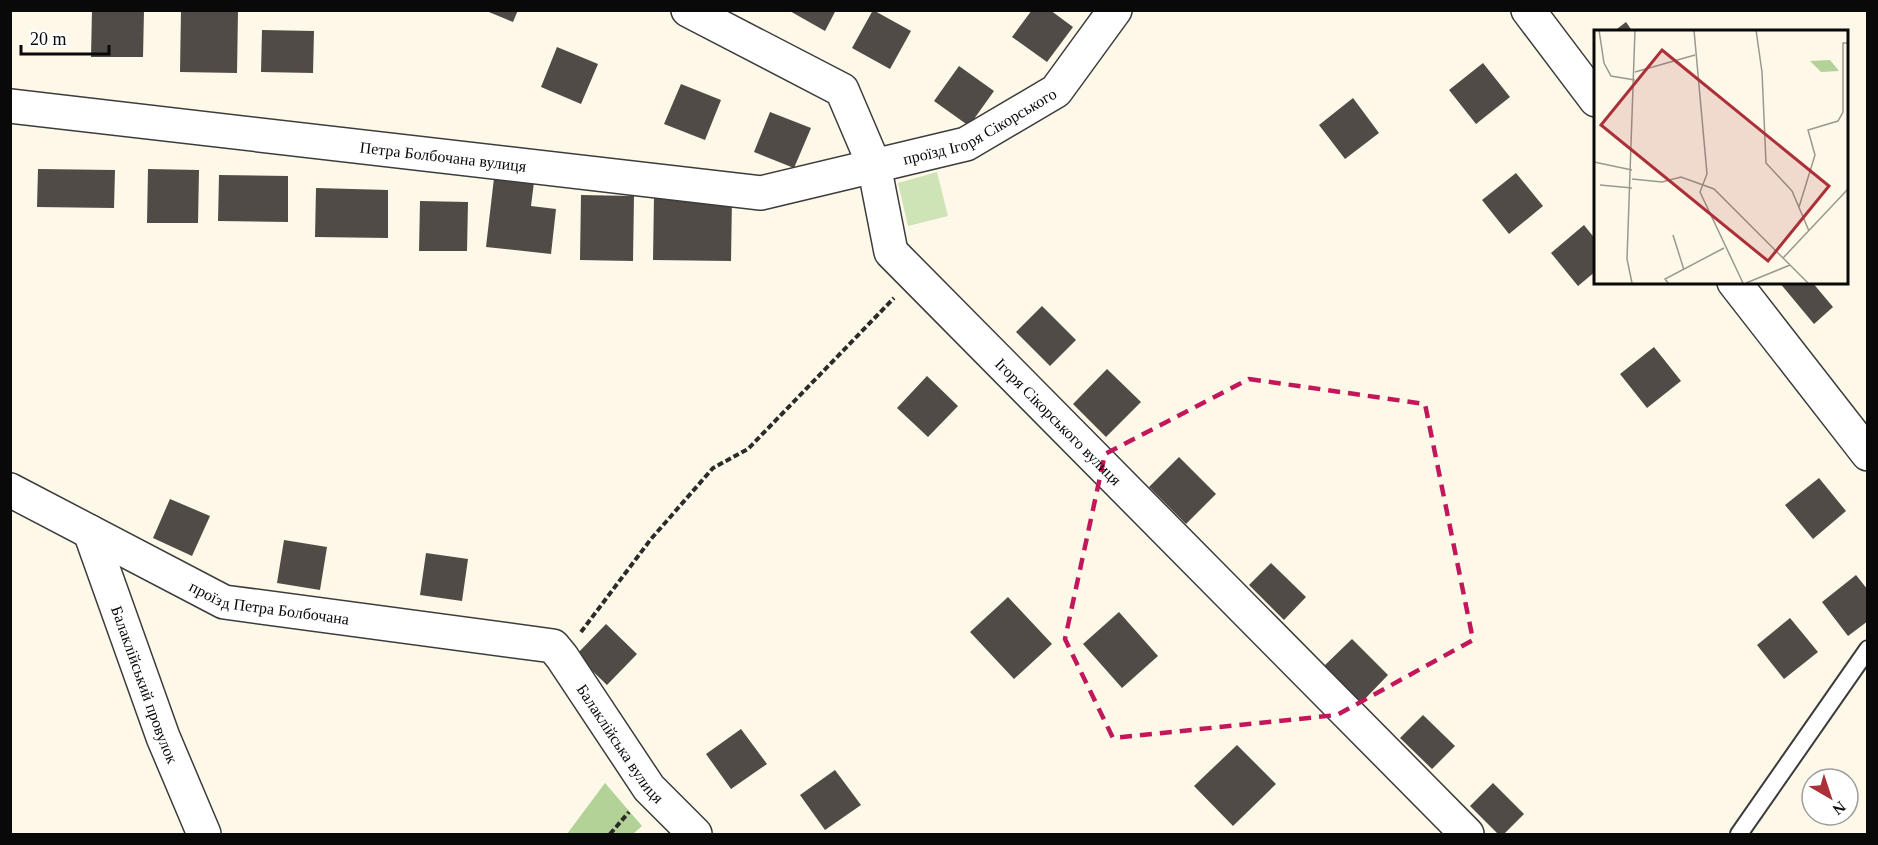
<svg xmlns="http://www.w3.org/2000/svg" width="1878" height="845" font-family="Georgia,serif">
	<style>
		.green { fill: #cee3b6 }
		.forest { fill: #b2d297 }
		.building { fill: #514b47 }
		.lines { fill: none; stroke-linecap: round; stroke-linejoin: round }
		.lane-casing { stroke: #3c3c3c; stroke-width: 20 }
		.street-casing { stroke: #3c3c3c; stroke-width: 36 }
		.path { stroke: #2b2b2b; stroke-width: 4; stroke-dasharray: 6 3; stroke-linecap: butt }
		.lane { stroke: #fff; stroke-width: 16 }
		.street { stroke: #fff; stroke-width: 33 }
		.marked { fill: none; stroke: #c2185b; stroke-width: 4.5; stroke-dasharray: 12 8; stroke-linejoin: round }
		.labels { text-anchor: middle; stroke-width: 6; stroke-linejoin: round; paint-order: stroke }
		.street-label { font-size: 16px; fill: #090909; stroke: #fff }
		.inset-road { fill: none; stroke: #9b988f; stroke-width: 1.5 }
		.view { fill: #ab3038; fill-opacity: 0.15; stroke: #ab3038; stroke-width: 3 }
		.inset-edge { fill: none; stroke: #090909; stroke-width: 3 }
	</style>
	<rect width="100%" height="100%" fill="#fdf8e8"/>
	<path class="green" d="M 937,172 L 948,216 L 908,226 L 898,183 Z"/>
	<path class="forest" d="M 605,783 L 642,826 L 633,834 L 567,834 Z"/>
	<path class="building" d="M 92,10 L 144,11 L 143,57 L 91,57 Z
		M 181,10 L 238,11 L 237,73 L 180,72 Z
		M 484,10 L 518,10 L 513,22 Z
		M 788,10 L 836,10 L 825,31 Z
		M 873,10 L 911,31 L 890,69 L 852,48 Z
		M 1032,10 L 1050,10 L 1073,27 L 1047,62 L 1012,37 Z
		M 1626,22 L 1633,32 L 1613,32 Z
		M 262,30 L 314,31 L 313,73 L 261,72 Z
		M 557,47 L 598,64 L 581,104 L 541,87 Z
		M 1483,63 L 1510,97 L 1476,124 L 1449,90 Z
		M 959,66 L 994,91 L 969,126 L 934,101 Z
		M 681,84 L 721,100 L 705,140 L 664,124 Z
		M 1353,98 L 1379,133 L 1345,159 L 1319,125 Z
		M 770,112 L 811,128 L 794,168 L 754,152 Z
		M 38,169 L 115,170 L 114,208 L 37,207 Z
		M 148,169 L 199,170 L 198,223 L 147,223 Z
		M 1516,173 L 1543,206 L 1509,234 L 1482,200 Z
		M 219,175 L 288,176 L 288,222 L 218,221 Z
		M 494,178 L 534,182 L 531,206 L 556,209 L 551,254 L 486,247 Z
		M 316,188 L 388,190 L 388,238 L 315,237 Z
		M 581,195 L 634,196 L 633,261 L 580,260 Z
		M 654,196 L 732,197 L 731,261 L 653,260 Z
		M 420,201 L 468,202 L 467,251 L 419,251 Z
		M 1584,225 L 1596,240 L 1596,271 L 1578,286 L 1551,253 Z
		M 1779,282 L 1812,282 L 1833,307 L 1814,324 Z
		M 1042,306 L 1076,340 L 1050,366 L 1016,332 Z
		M 1654,347 L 1681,381 L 1647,408 L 1620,374 Z
		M 1107,369 L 1141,402 L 1106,437 L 1073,404 Z
		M 927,376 L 958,406 L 928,437 L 897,408 Z
		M 1179,457 L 1216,494 L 1186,524 L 1149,487 Z
		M 1819,478 L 1846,511 L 1813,539 L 1785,505 Z
		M 170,499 L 210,516 L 192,556 L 153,538 Z
		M 284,540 L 327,547 L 320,590 L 277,583 Z
		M 426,553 L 468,559 L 462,601 L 420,595 Z
		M 1271,563 L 1306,597 L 1284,620 L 1249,585 Z
		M 1856,575 L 1868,590 L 1868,621 L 1848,636 L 1822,602 Z
		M 1008,597 L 1052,644 L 1014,679 L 970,632 Z
		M 1119,612 L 1158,656 L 1122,688 L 1083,644 Z
		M 1790,618 L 1818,652 L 1784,679 L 1757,645 Z
		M 606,624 L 637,654 L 607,685 L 576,655 Z
		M 1352,639 L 1388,675 L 1361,703 L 1324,666 Z
		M 1423,715 L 1455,746 L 1432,769 L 1400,738 Z
		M 741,729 L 767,764 L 731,789 L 706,754 Z
		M 1237,745 L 1276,784 L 1233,826 L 1194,786 Z
		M 835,770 L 861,805 L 825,830 L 800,795 Z
		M 1493,783 L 1524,814 L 1504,834 L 1498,834 L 1470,806 Z"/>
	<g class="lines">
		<g class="lane-casing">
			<path id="lane" d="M 1739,834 L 1868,649"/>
		</g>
		<g class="street-casing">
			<g id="street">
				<path id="s1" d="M 688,10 L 842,90 L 874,165 L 891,252 L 1467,834"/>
				<path d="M 1528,10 L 1596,100"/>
				<path id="s2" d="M 10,106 L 761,193 L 966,144 L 1056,91 L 1115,10"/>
				<path d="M 1734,282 L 1868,454"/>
				<path id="s3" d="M 10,490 L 224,602 L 553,646 L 562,657 L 649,788 L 695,834"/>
				<path id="s4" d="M 90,532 L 163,737 L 204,834"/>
			</g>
		</g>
		<path class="path" d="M 581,632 L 651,539 L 713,468 L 748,449 L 894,298
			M 610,834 L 629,812"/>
		<use href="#lane" class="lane"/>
		<use href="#street" class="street"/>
	</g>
	<path class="marked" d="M 1249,379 L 1425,404 L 1473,640 L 1337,715 L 1113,738 L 1065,639 L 1105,454 Z"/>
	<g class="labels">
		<g class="street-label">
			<text dy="6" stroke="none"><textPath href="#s2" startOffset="986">проїзд Ігоря Сікорського</textPath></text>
			<text dy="6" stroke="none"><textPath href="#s2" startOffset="436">Петра Болбочана вулиця</textPath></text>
			<text dy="6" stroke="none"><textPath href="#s1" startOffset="582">Ігоря Сікорського вулиця</textPath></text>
			<text dy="6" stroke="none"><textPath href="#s3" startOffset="286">проїзд Петра Болбочана</textPath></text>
			<text dy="6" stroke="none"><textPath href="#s4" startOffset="162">Балаклійський провулок</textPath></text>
			<text dy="6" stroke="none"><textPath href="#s3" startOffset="692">Балаклійська вулиця</textPath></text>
		</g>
	</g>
	<g transform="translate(1594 30)">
		<rect width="254" height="254" fill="#fdf8e8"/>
		<path d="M 236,30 L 245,41 L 227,42 L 216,31 Z" fill="#b2d297"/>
		<path class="inset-road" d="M 5,0 L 10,33 L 17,46 L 41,50M 100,0 L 113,144 L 106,162 L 149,253M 162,0 L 168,42 L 172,133 L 198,161 L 215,201M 41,42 L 101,25M 0,132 L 38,140M 38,149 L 68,152 L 87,147 L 120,159 L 214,253M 6,155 L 38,158M 205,177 L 221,125 L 214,100 L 244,91 L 249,82 L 249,13 L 254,13M 79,205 L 90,240M 189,228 L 254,159M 38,253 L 33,229 L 41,0M 74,253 L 71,249 L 130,218M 152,253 L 196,235"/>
		<path class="view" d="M 68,20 L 235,156 L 174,231 L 7,95 Z"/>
		<rect width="254" height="254" class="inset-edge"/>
	</g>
	<rect width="1878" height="845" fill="none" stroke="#090909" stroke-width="24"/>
	<g transform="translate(1830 797) rotate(141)"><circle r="28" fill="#ffffff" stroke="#9d9d9d" stroke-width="1.5"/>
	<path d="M0-4.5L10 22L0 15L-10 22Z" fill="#ab3038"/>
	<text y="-9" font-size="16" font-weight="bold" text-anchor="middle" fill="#090909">N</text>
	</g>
	<path d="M21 45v9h88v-9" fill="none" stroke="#090909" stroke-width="3"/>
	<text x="30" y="45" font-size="18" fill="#090909" stroke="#ffffff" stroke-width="4.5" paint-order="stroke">20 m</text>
</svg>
